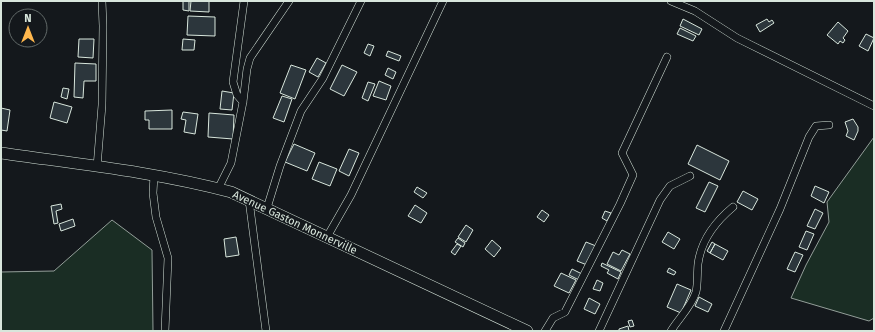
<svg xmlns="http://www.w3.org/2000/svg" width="875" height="332" font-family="'Fira Sans',sans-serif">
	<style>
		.green { fill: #1a2d24; stroke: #939e99 }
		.building { fill: #2c363c; stroke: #d8e6dc }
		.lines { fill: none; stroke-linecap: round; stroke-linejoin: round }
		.minor-casing { stroke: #d8e6dc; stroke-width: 8 }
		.primary-casing { stroke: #d8e6dc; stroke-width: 12 }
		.minor { stroke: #14181c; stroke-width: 7 }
		.primary { stroke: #14181c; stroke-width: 11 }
		.labels { text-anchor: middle; stroke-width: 3; stroke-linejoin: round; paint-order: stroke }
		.street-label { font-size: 11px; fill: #d8e6dc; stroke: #14181c }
	</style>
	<rect width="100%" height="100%" fill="#14181c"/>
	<path class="green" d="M 874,137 L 874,318 L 869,321 L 791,298 L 806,265 L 829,222 L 827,202 Z
		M 112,220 L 152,250 L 153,331 L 1,331 L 1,272 L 54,271 Z"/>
	<path class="building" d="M 183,1 L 189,1 L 189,11 L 183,10 Z
		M 191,1 L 209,1 L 209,12 L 190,11 Z
		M 188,16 L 215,17 L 215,36 L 187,35 Z
		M 683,19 L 702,29 L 699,35 L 680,26 Z
		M 767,19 L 769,22 L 772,20 L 774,23 L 760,32 L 756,25 Z
		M 838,22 L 848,31 L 843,38 L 845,40 L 843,43 L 840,41 L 838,44 L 827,35 Z
		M 680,28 L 696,36 L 693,41 L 677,34 Z
		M 866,34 L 874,38 L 868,51 L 859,46 Z
		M 79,39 L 94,39 L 93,58 L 78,57 Z
		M 183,39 L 195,40 L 194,50 L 182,50 Z
		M 368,44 L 374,46 L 370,56 L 364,53 Z
		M 388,51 L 401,56 L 399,61 L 386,56 Z
		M 317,58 L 326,63 L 318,77 L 309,72 Z
		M 75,63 L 96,64 L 96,81 L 84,81 L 83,98 L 74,97 Z
		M 291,65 L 306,70 L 295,99 L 280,93 Z
		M 342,65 L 357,72 L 344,96 L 330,89 Z
		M 388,68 L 396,72 L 393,79 L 385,75 Z
		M 379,81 L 391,86 L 386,100 L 373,96 Z
		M 368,82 L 375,84 L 368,101 L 362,98 Z
		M 63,88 L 69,89 L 67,99 L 61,97 Z
		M 222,91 L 234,93 L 232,110 L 220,109 Z
		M 282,96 L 292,99 L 284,122 L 273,118 Z
		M 54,102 L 72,107 L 67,123 L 50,118 Z
		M 1,108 L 10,110 L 7,131 L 1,130 Z
		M 172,110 L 172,129 L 149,129 L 149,120 L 145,120 L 145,111 Z
		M 183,112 L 198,114 L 195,134 L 184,132 L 186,120 L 181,119 Z
		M 209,113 L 234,115 L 233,139 L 208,137 Z
		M 853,119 L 858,127 L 858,131 L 854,140 L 846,136 L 848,131 L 845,122 Z
		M 294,144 L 315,153 L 307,171 L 285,162 Z
		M 697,145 L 729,161 L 720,180 L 688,164 Z
		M 349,149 L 359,153 L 349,176 L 339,171 Z
		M 319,162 L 337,169 L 330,186 L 312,179 Z
		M 709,182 L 718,186 L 705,212 L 696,208 Z
		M 815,186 L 829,192 L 824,203 L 811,196 Z
		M 417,187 L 427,193 L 423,198 L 414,192 Z
		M 743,191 L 758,199 L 752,210 L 737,202 Z
		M 61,204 L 62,209 L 56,211 L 58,223 L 54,224 L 51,206 Z
		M 415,205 L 427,213 L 421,223 L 408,216 Z
		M 815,209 L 823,213 L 815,229 L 807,226 Z
		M 542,210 L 549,215 L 544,222 L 537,217 Z
		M 605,211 L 611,213 L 607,221 L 602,218 Z
		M 73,219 L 75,226 L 61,231 L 59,224 Z
		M 466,225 L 473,230 L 466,242 L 458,237 Z
		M 806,231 L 814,234 L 807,250 L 799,247 Z
		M 668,232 L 680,239 L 674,249 L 662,242 Z
		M 236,237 L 239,255 L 226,257 L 224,239 Z
		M 458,238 L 465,243 L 463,247 L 455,242 Z
		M 492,240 L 501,248 L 494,257 L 485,249 Z
		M 586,242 L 596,246 L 587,265 L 577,261 Z
		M 712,242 L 715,244 L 710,253 L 707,251 Z
		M 457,244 L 461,246 L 455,255 L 451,252 Z
		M 715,244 L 728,251 L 723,260 L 710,253 Z
		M 622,250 L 630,254 L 621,271 L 607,264 L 613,252 L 619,255 Z
		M 795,252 L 803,255 L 795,272 L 787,269 Z
		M 602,263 L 621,272 L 618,279 L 607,273 L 609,270 L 601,266 Z
		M 669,268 L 676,272 L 674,275 L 667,272 Z
		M 572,269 L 582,274 L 579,280 L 569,275 Z
		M 561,273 L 576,280 L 569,293 L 554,286 Z
		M 597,280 L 603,283 L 600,291 L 593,289 Z
		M 677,284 L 691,290 L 681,313 L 667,307 Z
		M 699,297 L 712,304 L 708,312 L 695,306 Z
		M 589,298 L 600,304 L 595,314 L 584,309 Z
		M 632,320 L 634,326 L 630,327 L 628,321 Z
		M 628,326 L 629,331 L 619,331 L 619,329 Z"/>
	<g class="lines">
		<g class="minor-casing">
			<path id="minor" d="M 671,1 L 695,11 L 737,38 L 874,106
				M 243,102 L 237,95 L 233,82 L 244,1
				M 97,167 L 102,105 L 103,26 L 102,1
				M 154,175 L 153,193 L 156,217 L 168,258 L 165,331
				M 218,189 L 231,163 L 243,102 L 247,69 L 250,58 L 289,1
				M 249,200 L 266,331
				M 267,208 L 280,166 L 301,111 L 323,78 L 361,1
				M 327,237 L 351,195 L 443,1
				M 545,331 L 553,318 L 565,312 L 620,204 L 633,175 L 622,153 L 667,57
				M 599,331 L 660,200 L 670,186 L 690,176
				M 671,331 C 679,318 691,307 696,292 C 698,283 697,273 698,264 C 701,240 715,222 733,207
				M 724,331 L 780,209 L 809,137 L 816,126 L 829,125"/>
		</g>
		<g class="primary-casing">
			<path id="primary" d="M 1,153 C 78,164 156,172 231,192 L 527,331"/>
		</g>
		<use href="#minor" class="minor"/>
		<use href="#primary" class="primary"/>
	</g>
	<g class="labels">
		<g class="street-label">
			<text transform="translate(295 222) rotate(25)" y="4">Avenue Gaston Monnerville</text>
		</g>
	</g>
	<rect width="875" height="332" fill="none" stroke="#d8e6dc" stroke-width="4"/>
	<g transform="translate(28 28)"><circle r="19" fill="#14181c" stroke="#626a69"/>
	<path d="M0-3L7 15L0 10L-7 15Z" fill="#ffb74d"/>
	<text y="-6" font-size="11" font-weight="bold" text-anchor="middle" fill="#d8e6dc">N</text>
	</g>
</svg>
